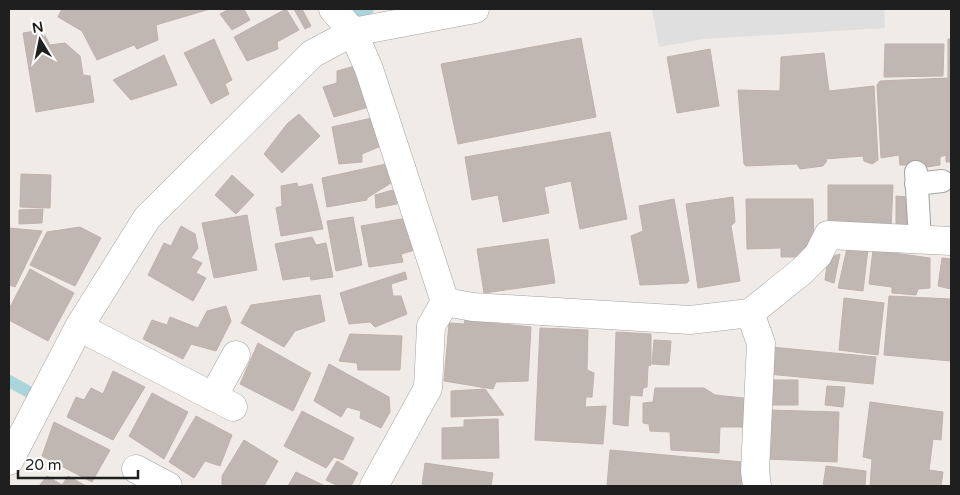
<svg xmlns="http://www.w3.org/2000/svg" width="960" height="495" font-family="'Varela Round',sans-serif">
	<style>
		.parking { fill: #dfdfdf }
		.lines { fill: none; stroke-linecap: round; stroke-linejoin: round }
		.stream { stroke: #a9d5db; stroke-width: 12 }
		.building { fill: #c0b7b3; stroke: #c1b1a9 }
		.lane-casing { stroke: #a3a3a3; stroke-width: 24 }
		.street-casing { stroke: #a3a3a3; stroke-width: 29 }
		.lane { stroke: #fff; stroke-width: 22 }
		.street { stroke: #fff; stroke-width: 28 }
	</style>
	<rect width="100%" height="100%" fill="#f0ebe6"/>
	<path class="parking" d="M 652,9 L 884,9 L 885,28 L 704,39 L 659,47 Z"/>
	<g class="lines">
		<path class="stream" d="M 358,11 L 368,9
			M 9,381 L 29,392"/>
	</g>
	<path class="building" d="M 62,9 L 210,9 L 156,25 L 158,40 L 137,49 L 134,45 L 97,60 L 82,31 L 58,17 Z
		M 229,9 L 244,9 L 250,20 L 232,30 L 220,14 Z
		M 286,9 L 299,30 L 277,42 L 278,49 L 247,61 L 234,37 Z
		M 294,9 L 302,9 L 311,26 L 305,29 Z
		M 42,30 L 50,45 L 65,43 L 80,56 L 83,75 L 90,76 L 94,102 L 36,112 L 23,33 Z
		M 581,38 L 596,117 L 458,144 L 441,64 Z
		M 214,39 L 232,80 L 225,84 L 229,94 L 211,104 L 184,53 Z
		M 948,39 L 951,39 L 951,162 L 946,162 L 946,155 L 940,157 L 940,165 L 914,169 L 913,165 L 900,165 L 899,155 L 881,158 L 877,85 L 880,81 L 948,78 Z
		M 885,44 L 944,44 L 943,76 L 884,77 Z
		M 710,49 L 719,106 L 677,113 L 667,57 Z
		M 824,53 L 829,91 L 874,86 L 878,160 L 872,164 L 864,161 L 863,156 L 825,159 L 827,161 L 823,166 L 800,169 L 797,164 L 746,166 L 744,164 L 738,90 L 780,91 L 781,57 Z
		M 164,55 L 177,85 L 131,100 L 113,80 Z
		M 355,66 L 369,107 L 334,117 L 323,87 L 337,83 L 337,71 Z
		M 299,114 L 320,136 L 282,173 L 264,154 L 287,124 Z
		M 372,118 L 381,146 L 362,154 L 362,162 L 339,164 L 332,127 Z
		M 610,132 L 627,219 L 580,229 L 571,181 L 544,187 L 549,213 L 503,222 L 498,195 L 472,200 L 465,157 Z
		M 386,164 L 391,183 L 367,198 L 367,200 L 327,207 L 322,178 Z
		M 21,174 L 51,175 L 50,208 L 20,207 Z
		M 232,175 L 254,195 L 236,214 L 215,195 Z
		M 297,183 L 298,187 L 312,184 L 323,229 L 281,236 L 276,208 L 282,206 L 281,186 Z
		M 828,185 L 893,185 L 891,229 L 828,227 Z
		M 393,190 L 397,204 L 376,208 L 375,195 Z
		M 896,196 L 907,197 L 908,225 L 896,224 Z
		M 733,197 L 735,222 L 731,226 L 740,281 L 698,288 L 686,204 Z
		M 674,199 L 689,281 L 687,283 L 640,285 L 631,236 L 643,231 L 639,206 Z
		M 746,199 L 813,199 L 814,248 L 805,248 L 805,257 L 781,257 L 781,248 L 747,249 Z
		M 43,209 L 42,223 L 19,224 L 19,210 Z
		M 247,215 L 257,270 L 214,278 L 202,223 Z
		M 353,217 L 362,265 L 336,271 L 327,221 Z
		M 407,218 L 415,250 L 401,254 L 403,262 L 369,267 L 361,226 Z
		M 181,226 L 195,234 L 198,248 L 191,258 L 202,263 L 196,273 L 206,278 L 193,301 L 148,275 L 164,243 L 171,246 Z
		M 80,227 L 101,238 L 75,286 L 30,265 L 47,232 Z
		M 9,228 L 42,231 L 15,287 L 9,285 Z
		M 312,237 L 316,245 L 326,243 L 333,277 L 311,280 L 310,276 L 283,280 L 275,244 Z
		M 548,239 L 555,283 L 484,293 L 477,249 Z
		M 847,248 L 868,249 L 863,291 L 838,288 Z
		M 873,250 L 930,258 L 930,288 L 918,289 L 916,295 L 892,293 L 892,287 L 869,284 Z
		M 840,254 L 834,283 L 825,280 L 828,258 Z
		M 942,258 L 951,259 L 951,289 L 938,286 Z
		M 30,269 L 74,293 L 48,341 L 9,320 L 9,309 Z
		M 405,272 L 407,279 L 391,284 L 393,296 L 401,296 L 407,314 L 375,327 L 370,322 L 349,324 L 340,293 Z
		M 320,295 L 325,321 L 295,331 L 284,347 L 241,323 L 251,305 Z
		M 889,296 L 951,299 L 951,361 L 884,355 Z
		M 844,298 L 884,303 L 878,355 L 839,350 Z
		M 226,306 L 231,321 L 216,351 L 191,344 L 183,359 L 143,339 L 152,320 L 167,325 L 170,317 L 198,328 L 207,311 Z
		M 465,320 L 531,327 L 528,381 L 496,382 L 493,389 L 444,381 L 449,323 L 464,324 Z
		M 540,328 L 588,330 L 587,370 L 594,373 L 592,397 L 586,397 L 585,407 L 606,406 L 603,444 L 535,440 Z
		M 616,332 L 651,334 L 651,365 L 648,366 L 647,387 L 643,388 L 642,396 L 630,395 L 628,426 L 613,424 Z
		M 350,334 L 402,336 L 400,370 L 358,370 L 357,363 L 339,361 Z
		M 654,340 L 671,341 L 669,365 L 652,364 Z
		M 258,343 L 311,373 L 293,411 L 240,384 Z
		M 771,347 L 876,357 L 873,384 L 768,374 Z
		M 329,364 L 389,397 L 390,412 L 381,428 L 360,418 L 361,411 L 347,407 L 341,417 L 314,401 Z
		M 113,371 L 145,387 L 113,440 L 67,417 L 76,397 L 84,400 L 91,388 L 103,394 Z
		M 765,380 L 798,380 L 798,405 L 765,405 Z
		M 827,386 L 845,387 L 843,407 L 825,405 Z
		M 655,388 L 704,388 L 715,395 L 753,399 L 750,427 L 720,427 L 719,453 L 671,450 L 670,432 L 650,431 L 649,424 L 643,423 L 643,403 L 653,402 Z
		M 485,389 L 504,415 L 451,417 L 451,391 Z
		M 152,393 L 188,412 L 164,459 L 129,436 Z
		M 870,402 L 943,412 L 941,440 L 933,439 L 929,470 L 943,472 L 941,486 L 870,486 L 872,459 L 863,457 Z
		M 767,410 L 839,412 L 837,462 L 766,459 Z
		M 302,411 L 354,438 L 343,460 L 334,457 L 326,468 L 284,446 Z
		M 196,416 L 232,435 L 220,466 L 205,461 L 194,478 L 169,462 Z
		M 498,419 L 499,458 L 442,459 L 442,428 L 464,427 L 464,420 Z
		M 54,422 L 110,450 L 92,482 L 42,456 Z
		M 244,440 L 278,461 L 264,486 L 259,484 L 257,486 L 222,486 L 222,476 Z
		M 610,450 L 743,462 L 741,486 L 607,486 Z
		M 337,461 L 358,473 L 351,486 L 338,486 L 326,480 Z
		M 425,463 L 493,473 L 491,486 L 422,486 Z
		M 826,466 L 866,471 L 865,486 L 823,486 Z
		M 296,472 L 325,486 L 288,486 Z
		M 47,476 L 62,485 L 68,476 L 86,486 L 39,486 Z"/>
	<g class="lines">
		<g class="lane-casing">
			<path id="lane" d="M 916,172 L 920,239
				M 916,184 L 942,181"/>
		</g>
		<g class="street-casing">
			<path id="street" d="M 333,9 L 353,32 L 369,69 L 445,302 L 473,307 L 690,320 L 750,313 L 802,271 L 818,255 L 828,235 L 951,241
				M 750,313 L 761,343 L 755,471 L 757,486
				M 79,327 L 233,407
				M 213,397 L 236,355
				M 9,461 L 79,327 L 147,218 L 312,54 L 353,32 L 475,9
				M 136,469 L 168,486
				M 374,486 L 428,388 L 431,326 L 445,302"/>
		</g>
		<use href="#lane" class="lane"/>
		<use href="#street" class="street"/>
	</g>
	<rect width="960" height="495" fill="none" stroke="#1f1f1f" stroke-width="20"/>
	<g transform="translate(40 40) rotate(350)" stroke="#ffffff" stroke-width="4" paint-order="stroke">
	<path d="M0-4L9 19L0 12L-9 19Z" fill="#1f1f1f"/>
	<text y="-8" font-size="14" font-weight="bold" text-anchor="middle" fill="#1f1f1f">N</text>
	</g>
	<path d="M18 470v8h120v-8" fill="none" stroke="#1f1f1f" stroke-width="2.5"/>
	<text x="25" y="470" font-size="15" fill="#1f1f1f" stroke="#ffffff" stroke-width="4" paint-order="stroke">20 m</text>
</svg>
